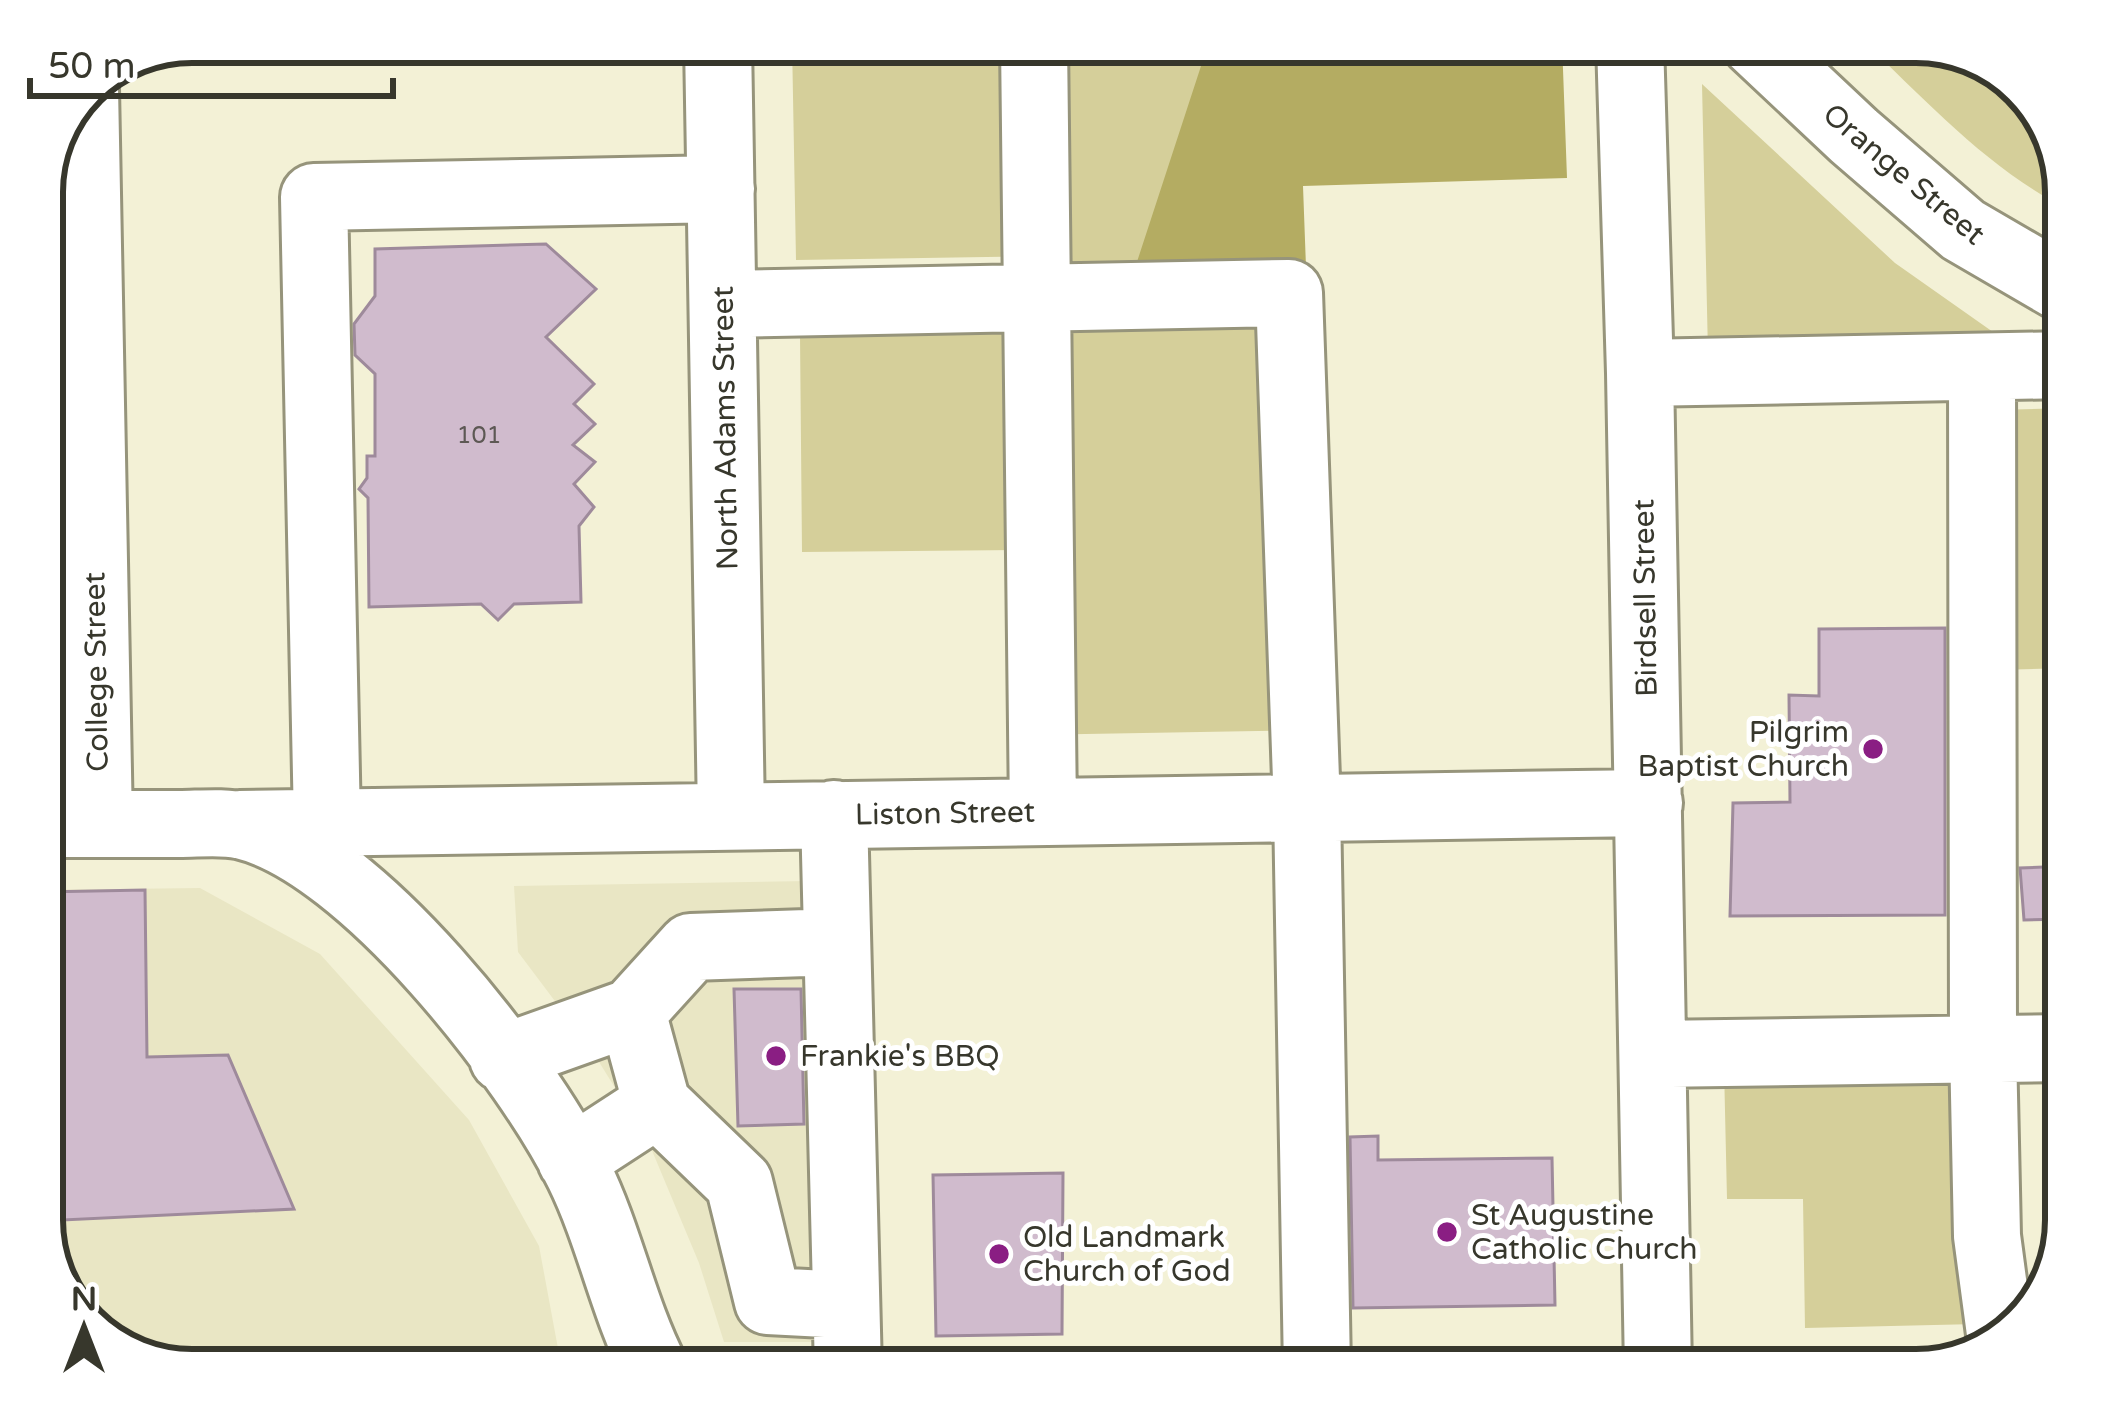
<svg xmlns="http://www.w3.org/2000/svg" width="2108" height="1412" font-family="'Varela Round',sans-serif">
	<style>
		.built { fill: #e9e6c4 }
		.green { fill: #d5cf9a }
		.forest { fill: #b4ac62 }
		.building { fill: #d0bbcd; stroke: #9e8a9b; stroke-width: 3 }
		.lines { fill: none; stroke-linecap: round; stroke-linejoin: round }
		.minor-casing { stroke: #96947b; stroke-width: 72 }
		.minor { stroke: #fff; stroke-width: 66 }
		.poi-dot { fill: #8a1e83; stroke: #fff; stroke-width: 4.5 }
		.labels { text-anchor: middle; stroke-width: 10; stroke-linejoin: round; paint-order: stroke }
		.number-label { font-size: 24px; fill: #5d5854 }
		.street-label { font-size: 30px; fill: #37372c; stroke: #fff }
		.poi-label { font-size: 30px; fill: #37372c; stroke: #fff; text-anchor: start }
		.rim { fill: none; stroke: #37372c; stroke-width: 6 }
	</style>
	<rect width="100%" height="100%" fill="#f3f1d6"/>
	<path class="built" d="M 809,881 L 824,1342 L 724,1342 L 699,1263 L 648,1141 L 591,1049 L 518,952 L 514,886 Z
		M 200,888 L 320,954 L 469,1120 L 539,1246 L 562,1370 L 192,1370 L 108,1344 L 62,1295 L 42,1229 L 42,890 Z"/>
	<path class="green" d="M 792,42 L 1203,42 L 1202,63 L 1306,267 L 1318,730 L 1028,735 L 1026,550 L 802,552 L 800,335 L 1046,256 L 796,260 Z
		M 1864,42 L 1916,42 L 2000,68 L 2050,125 L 2066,191 L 2066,208 C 1988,169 1927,101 1864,42 Z
		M 1702,84 L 1895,263 L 1993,332 L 1993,351 L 1708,354 Z
		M 2066,408 L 2066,668 L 1995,670 L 1995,410 Z
		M 1971,1063 L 1977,1324 L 1805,1328 L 1803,1199 L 1727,1199 L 1724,1067 Z"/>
	<path class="forest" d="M 1203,42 L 1562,42 L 1567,178 L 1303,186 L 1306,267 L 1134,271 L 1202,63 Z"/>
	<path class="building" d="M 546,244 L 596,289 L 546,337 L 594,384 L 574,404 L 595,424 L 573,445 L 595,462 L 574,484 L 594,507 L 579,526 L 581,602 L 514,604 L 498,620 L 481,604 L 369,607 L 368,498 L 359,489 L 367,478 L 367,456 L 375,456 L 375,374 L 355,355 L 354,324 L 375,296 L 375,249 Z
		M 1945,628 L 1945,915 L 1730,916 L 1733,803 L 1790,802 L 1789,695 L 1819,696 L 1819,629 Z
		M 2066,866 L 2066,919 L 2024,920 L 2020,868 Z
		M 145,890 L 147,1057 L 228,1055 L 294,1209 L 42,1221 L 42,892 Z
		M 734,989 L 801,989 L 804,1124 L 738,1126 Z
		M 1378,1136 L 1378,1160 L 1552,1158 L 1555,1305 L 1353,1308 L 1350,1137 Z
		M 1063,1173 L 1062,1334 L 936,1336 L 933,1175 Z"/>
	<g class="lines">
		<g class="minor-casing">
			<path id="minor" d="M 718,42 L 731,815
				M 1034,42 L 1043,812
				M 1630,42 L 1640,373 L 1658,1370
				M 1754,42 L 1854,136 L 1963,230 L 2066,290
				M 85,88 L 99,824
				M 723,304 L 1289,293 L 1307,808 L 1317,1370
				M 1982,369 L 1983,1048 L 1987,1236 L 2001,1341
				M 1640,373 L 2066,365
				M 834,814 L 848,1370
				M 327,823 L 314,197 L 721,189
				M 42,824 C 88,824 134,824 179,824 C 199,824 224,821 243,826 C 361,854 527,1068 579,1174 C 610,1237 623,1308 655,1370
				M 240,824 L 1649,803
				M 632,1012 L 691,947 L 837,942
				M 1653,1054 L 2066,1048
				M 503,1058 L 632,1012 L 657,1104 L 571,1160
				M 657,1104 L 739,1183 L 768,1301 L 845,1305"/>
		</g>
		<use href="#minor" class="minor"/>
	</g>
	<g class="poi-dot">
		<circle cx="1873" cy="749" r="12"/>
		<circle cx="776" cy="1056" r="12"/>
		<circle cx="1447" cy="1232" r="12"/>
		<circle cx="999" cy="1254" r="12"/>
	</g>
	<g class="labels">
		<g class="number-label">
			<text x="479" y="443">101</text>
		</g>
		<g class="street-label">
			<text transform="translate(1904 174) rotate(40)" y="10">Orange Street</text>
			<text transform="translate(725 428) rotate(-91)" y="10">North Adams Street</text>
			<text transform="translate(1645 598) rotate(-91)" y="10">Birdsell Street</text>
			<text transform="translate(96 672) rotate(-91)" y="10">College Street</text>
			<text transform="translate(945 813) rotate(-1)" y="10">Liston Street</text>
		</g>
		<g class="poi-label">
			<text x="1849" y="742" text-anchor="end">Pilgrim<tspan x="1849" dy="34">Baptist Church</tspan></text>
			<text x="800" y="1066">Frankie's BBQ</text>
			<text x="1471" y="1225">St Augustine<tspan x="1471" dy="34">Catholic Church</tspan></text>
			<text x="1023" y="1247">Old Landmark<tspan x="1023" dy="34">Church of God</tspan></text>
		</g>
	</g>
	<path d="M0 0H2108V1412H0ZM192 63H1916A129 129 0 0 1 2045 192V1220A129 129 0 0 1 1916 1349H192A129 129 0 0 1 63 1220V192A129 129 0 0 1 192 63Z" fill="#fff" fill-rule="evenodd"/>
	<path class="rim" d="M192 63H1916A129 129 0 0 1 2045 192V1220A129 129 0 0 1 1916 1349H192A129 129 0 0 1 63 1220V192A129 129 0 0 1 192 63Z"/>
	<g transform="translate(84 1328)" stroke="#ffffff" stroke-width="9" paint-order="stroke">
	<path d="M0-9L21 45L0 30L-21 45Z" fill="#37372c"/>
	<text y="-18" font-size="33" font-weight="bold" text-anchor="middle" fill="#37372c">N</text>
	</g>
	<path d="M30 78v18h363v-18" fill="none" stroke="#37372c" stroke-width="6"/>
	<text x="48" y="78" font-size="36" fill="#37372c" stroke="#ffffff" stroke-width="9" paint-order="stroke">50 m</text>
</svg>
